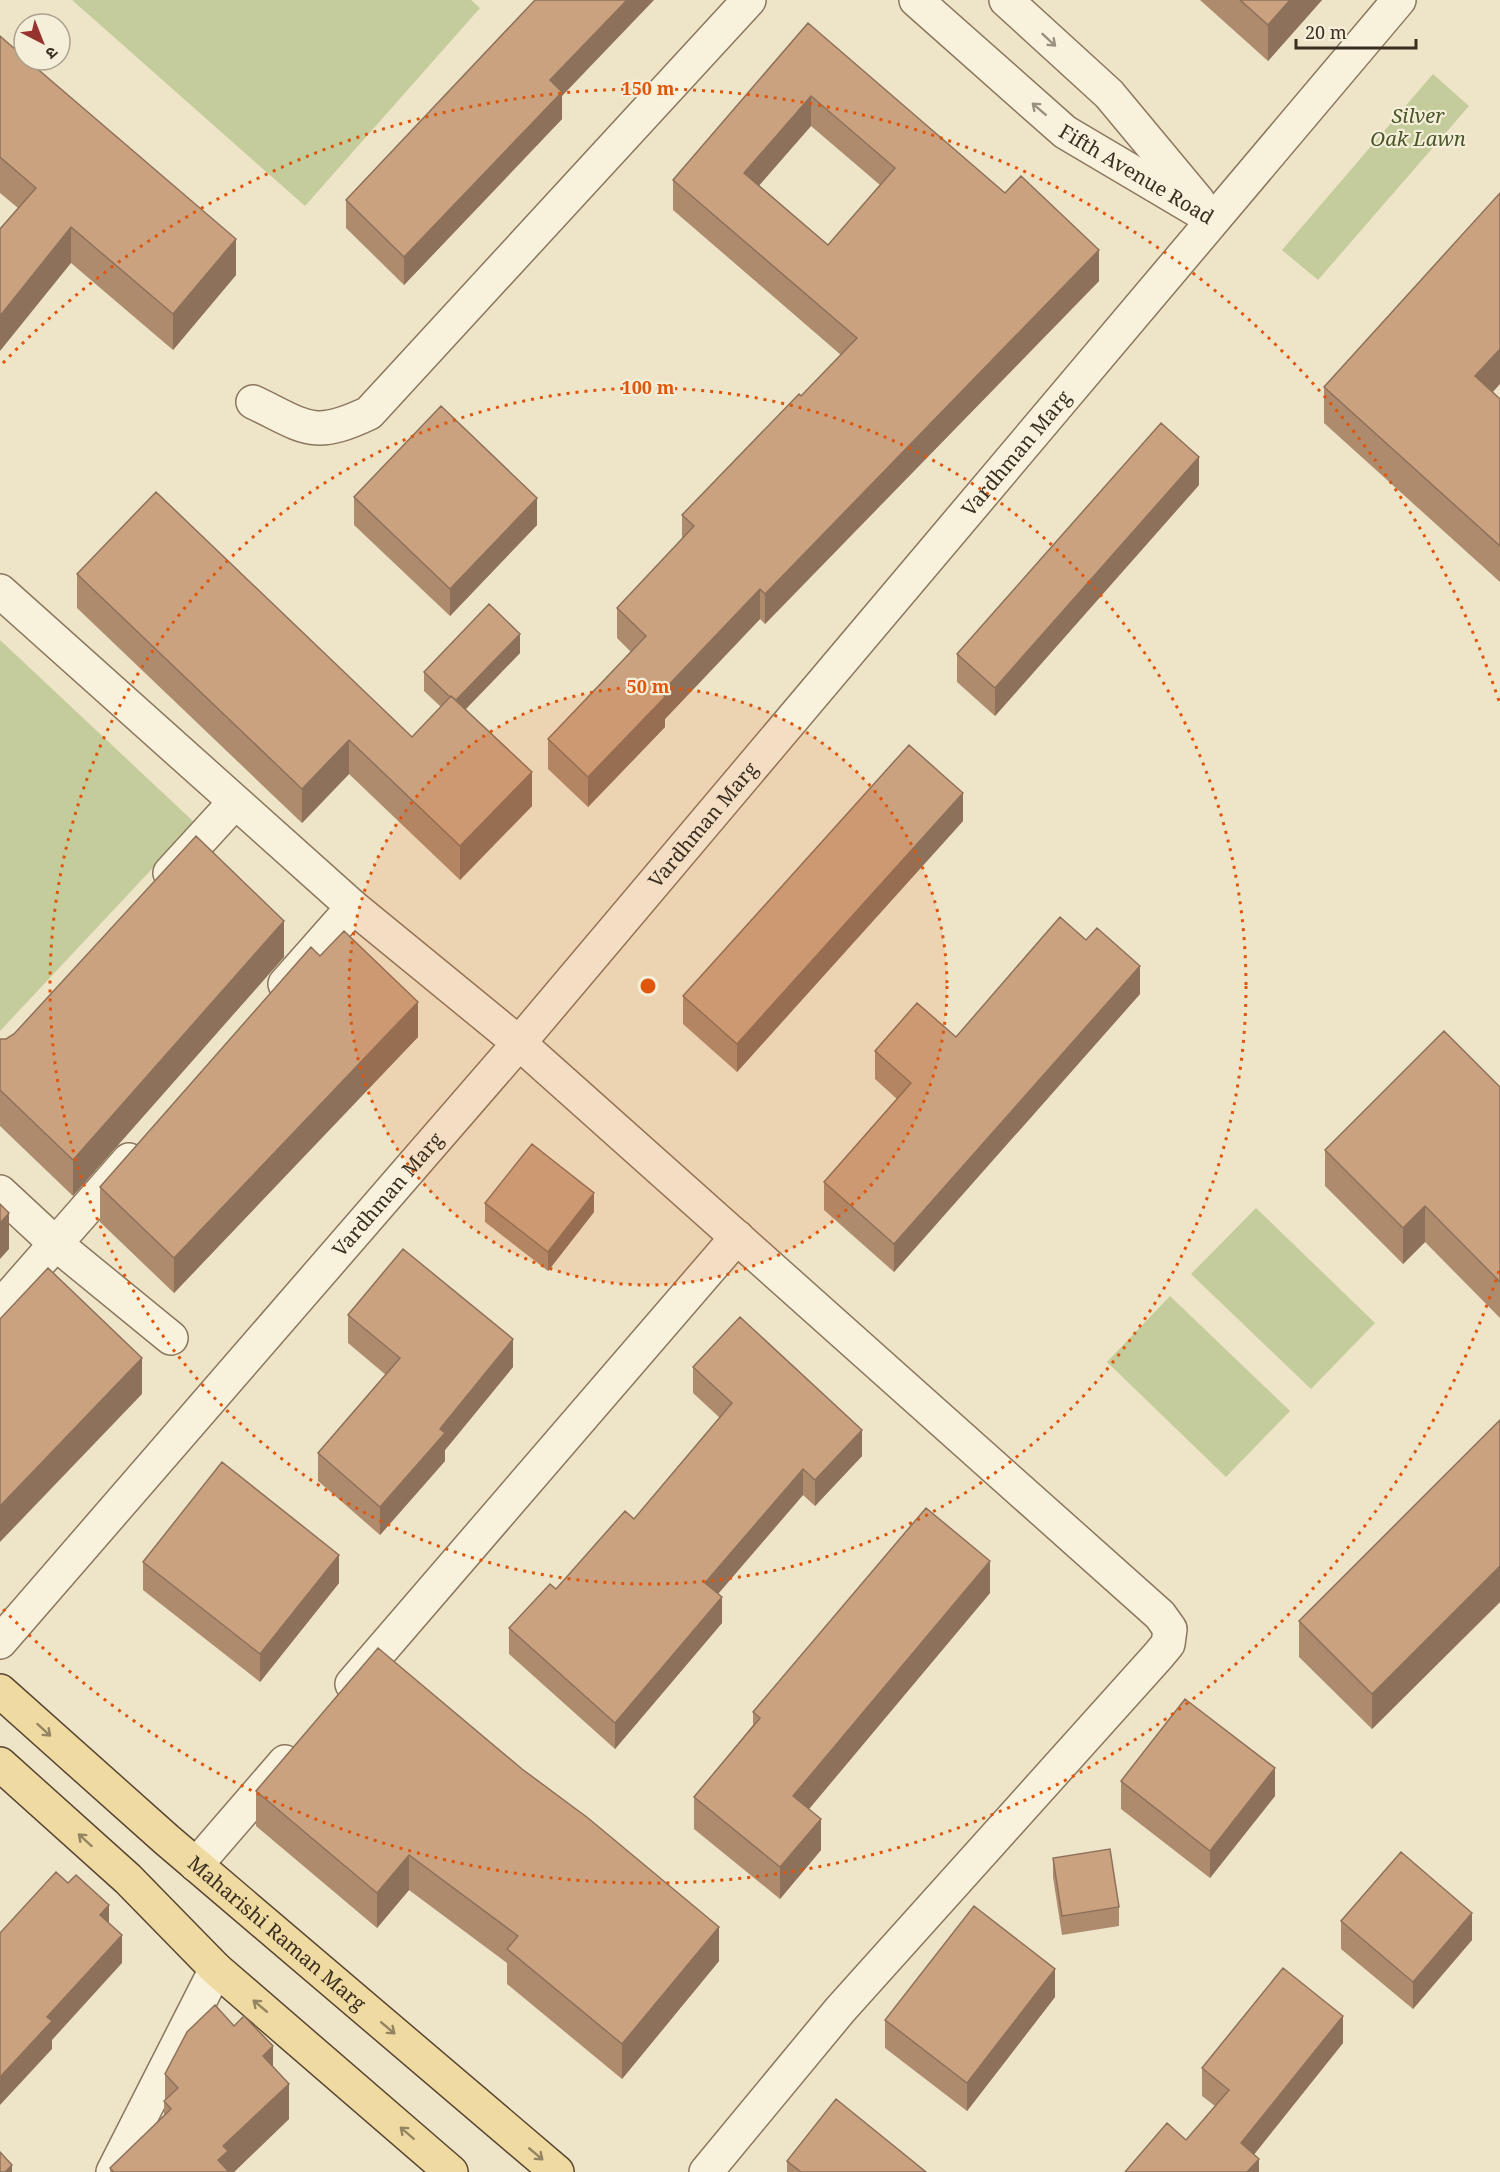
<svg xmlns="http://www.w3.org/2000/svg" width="1500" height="2172" font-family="'Noto Serif','Noto Sans Devanagari',serif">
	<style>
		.green { fill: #c4cc9c }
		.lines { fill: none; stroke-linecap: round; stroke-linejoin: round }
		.minor-casing { stroke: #8a775e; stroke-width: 36 }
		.major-casing { stroke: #584531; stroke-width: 36 }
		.minor { stroke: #f8f1dc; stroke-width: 33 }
		.major { stroke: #efdaa2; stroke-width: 33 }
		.wall { fill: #af8b6e; fill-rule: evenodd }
		.shaded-wall { fill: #8e715a }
		.building { fill: #cba280; stroke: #8e715a; stroke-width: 1.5; fill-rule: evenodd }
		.oneway { stroke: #99907e }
		.oneway2 { stroke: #948462 }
		.ring { fill: none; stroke: #df570d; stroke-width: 3; stroke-dasharray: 3 6 }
		.labels { text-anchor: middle; stroke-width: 4.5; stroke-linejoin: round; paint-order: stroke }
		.park-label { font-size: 20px; font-style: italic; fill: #495628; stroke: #f5eed8 }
		.street-label { font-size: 20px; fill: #3a2e21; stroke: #f5eed8 }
		.centre { fill: #df570d; stroke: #f5eed8; stroke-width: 3 }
		.ring-label { font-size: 18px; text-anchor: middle; font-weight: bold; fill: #df570d; stroke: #f5eed8; stroke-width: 4.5; stroke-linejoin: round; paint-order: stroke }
	</style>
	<rect width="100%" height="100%" fill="#eee4c8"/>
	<path class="green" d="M 72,0 L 471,0 L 480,8 L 305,206 Z
		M 1433,74 L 1469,106 L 1318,280 L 1282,250 Z
		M 0,640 L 195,823 L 0,1031 Z
		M 1256,1208 L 1375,1323 L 1311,1389 L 1191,1274 Z
		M 1170,1296 L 1290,1411 L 1226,1477 L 1107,1362 Z"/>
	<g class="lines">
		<g class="minor-casing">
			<g id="minor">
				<path id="s1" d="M 916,0 L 1065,132 L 1212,219"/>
				<path d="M 1006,0 L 1109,94 L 1198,201"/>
				<path d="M 253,402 C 306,427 312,440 369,413 L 749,0"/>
				<path d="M 0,591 L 353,907 L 519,1043 L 1160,1615 L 1170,1629 L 1168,1644 L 1158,1656 L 840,2010 L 706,2172"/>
				<path d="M 170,873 L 235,802"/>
				<path d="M 285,984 L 353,907"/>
				<path d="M 0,1192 L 56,1244 L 171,1338"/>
				<path d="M 0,1307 L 129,1160"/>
				<path id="s2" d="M 0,1642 L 519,1043 L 1399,0"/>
				<path d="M 352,1684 L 737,1237"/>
				<path d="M 196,1865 L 285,1762"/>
				<path d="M 113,2172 L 216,1969"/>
			</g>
		</g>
		<g class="major-casing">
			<g id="major">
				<path id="s3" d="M 0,1691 L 167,1840 L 557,2172"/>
				<path d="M 0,1764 L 128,1879 L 216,1969 L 451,2172"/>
			</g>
		</g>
		<use href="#minor" class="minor"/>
		<use href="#major" class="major"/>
	</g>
	<path class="wall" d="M 1200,0 L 1322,0 L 1268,61 Z
		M 808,23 L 1099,281 L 765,624 L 760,619 L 665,719 L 665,727 L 588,807 L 548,769 L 548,739 L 631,652 L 617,638 L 617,608 L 682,539 L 682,515 L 801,396 L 841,355 L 673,210 L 673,180 ZM 811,126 L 880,185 L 828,245 L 759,185 Z
		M 0,36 L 236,275 L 173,350 L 71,263 L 18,208 L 0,193 Z
		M 562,96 L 562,119 L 404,285 L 346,228 L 346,200 Z
		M 1324,387 L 1493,392 L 1500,399 L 1500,582 L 1324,423 Z
		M 1199,485 L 995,716 L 957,682 L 957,654 Z
		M 354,497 L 537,525 L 450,616 L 354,525 Z
		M 77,574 L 412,737 L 441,707 L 424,691 L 424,672 L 520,653 L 466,709 L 532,806 L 460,880 L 349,774 L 302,823 L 77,608 Z
		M 963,821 L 737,1072 L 683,1024 L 683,996 Z
		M 320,956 L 418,1037 L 174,1293 L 100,1222 L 100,1187 Z
		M 284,957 L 73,1196 L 0,1126 L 0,1039 L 6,1039 Z
		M 1140,994 L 894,1272 L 824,1210 L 824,1182 L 897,1099 L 875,1079 L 875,1051 L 956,1037 Z
		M 1500,1087 L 1500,1318 L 1425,1242 L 1403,1264 L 1325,1186 L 1325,1150 Z
		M 485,1203 L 594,1212 L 548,1271 L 485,1222 Z
		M 348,1315 L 513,1367 L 445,1450 L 445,1461 L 380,1535 L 318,1481 L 318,1453 L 386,1375 L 348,1343 Z
		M 693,1367 L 862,1456 L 815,1506 L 803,1495 L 718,1594 L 722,1623 L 615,1749 L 509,1654 L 509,1628 L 556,1589 L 634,1519 L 720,1418 L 693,1393 Z
		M 1500,1420 L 1500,1602 L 1372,1729 L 1299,1657 L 1299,1621 Z
		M 143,1562 L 339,1583 L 260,1682 L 143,1590 Z
		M 990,1593 L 809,1809 L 821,1850 L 780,1899 L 694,1829 L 694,1797 L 753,1725 L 753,1712 Z
		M 1121,1781 L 1275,1796 L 1210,1878 L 1121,1809 Z
		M 256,1791 L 719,1961 L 622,2079 L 507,1984 L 507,1963 L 409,1890 L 377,1928 L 256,1826 Z
		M 1053,1858 L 1119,1907 L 1119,1926 L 1062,1935 L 1053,1877 Z
		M 1341,1921 L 1472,1940 L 1413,2009 L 1341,1949 Z
		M 1055,1997 L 967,2111 L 885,2048 L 885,2020 Z
		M 1343,2043 L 1254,2154 L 1259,2172 L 1186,2140 L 1215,2106 L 1202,2096 L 1202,2068 Z
		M 273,2066 L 289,2119 L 234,2172 L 110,2172 L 110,2168 L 164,2116 L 164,2101 L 165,2100 L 165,2074 Z
		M 787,2161 L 926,2172 L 787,2172 Z"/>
	<path class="shaded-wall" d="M 627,0 L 654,0 L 562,96 L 562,119 L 404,285 L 404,257 L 550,80 Z
		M 1290,0 L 1322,0 L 1268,61 L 1268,25 Z
		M 811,96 L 811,126 L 744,203 L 744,173 Z
		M 71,227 L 71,263 L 0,351 L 0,316 Z
		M 236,239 L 236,275 L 173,350 L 173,314 Z
		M 1099,250 L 1099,281 L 765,624 L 765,594 Z
		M 1500,349 L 1500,384 L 1475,412 L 1475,376 Z
		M 1199,457 L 1199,485 L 995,716 L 995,688 Z
		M 537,498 L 537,525 L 450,616 L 450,589 Z
		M 760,589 L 760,619 L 665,719 L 665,727 L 588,807 L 588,777 L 661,693 Z
		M 520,634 L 520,653 L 455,720 L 455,701 Z
		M 349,740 L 349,774 L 302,823 L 302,789 Z
		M 532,772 L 532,806 L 460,880 L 460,846 Z
		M 963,793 L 963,821 L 737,1072 L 737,1044 Z
		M 284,921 L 284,957 L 73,1196 L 73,1160 Z
		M 1140,966 L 1140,994 L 894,1272 L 894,1244 Z
		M 418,1002 L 418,1037 L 174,1293 L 174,1258 Z
		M 594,1193 L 594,1212 L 548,1271 L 548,1252 Z
		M 1425,1206 L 1425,1242 L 1403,1264 L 1403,1228 Z
		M 9,1213 L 9,1249 L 0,1259 L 0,1223 Z
		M 513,1339 L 513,1367 L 445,1450 L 445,1461 L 380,1535 L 380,1507 L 440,1429 Z
		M 142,1358 L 142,1394 L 0,1542 L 0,1506 Z
		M 862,1430 L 862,1456 L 815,1506 L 815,1480 Z
		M 803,1469 L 803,1495 L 705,1609 L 705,1583 Z
		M 339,1555 L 339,1583 L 260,1682 L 260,1654 Z
		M 990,1561 L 990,1593 L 793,1828 L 793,1796 Z
		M 1500,1566 L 1500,1602 L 1372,1729 L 1372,1694 Z
		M 722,1597 L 722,1623 L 615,1749 L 615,1723 Z
		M 1275,1768 L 1275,1796 L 1210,1878 L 1210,1851 Z
		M 821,1819 L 821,1850 L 780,1899 L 780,1867 Z
		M 409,1855 L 409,1890 L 377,1928 L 377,1893 Z
		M 109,1905 L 109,1933 L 100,1915 Z
		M 1472,1913 L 1472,1940 L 1413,2009 L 1413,1982 Z
		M 719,1927 L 719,1961 L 622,2079 L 622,2044 Z
		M 122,1935 L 122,1963 L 52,2040 L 52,2049 L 0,2105 L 0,2077 L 47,2017 Z
		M 1055,1969 L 1055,1997 L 967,2111 L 967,2083 Z
		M 1343,2016 L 1343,2043 L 1241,2171 L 1241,2143 Z
		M 273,2046 L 273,2082 L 263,2056 Z
		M 289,2084 L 289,2119 L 234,2172 L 218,2172 L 218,2160 L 223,2146 Z
		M 1259,2159 L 1259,2172 L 1247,2172 Z
		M 12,2165 L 12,2172 L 5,2172 Z"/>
	<path class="building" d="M 535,0 L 627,0 L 550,80 L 562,92 L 404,257 L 346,200 Z
		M 1240,0 L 1290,0 L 1268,25 Z
		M 808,23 L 1005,193 L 1021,176 L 1099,250 L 765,594 L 760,589 L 661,693 L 665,697 L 588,777 L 548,739 L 646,636 L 617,608 L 694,526 L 682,515 L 799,394 L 801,396 L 857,338 L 673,180 ZM 811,96 L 895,168 L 828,245 L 744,173 Z
		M 0,36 L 24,57 L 24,60 L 27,60 L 236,239 L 173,314 L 71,227 L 0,316 L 0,229 L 36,188 L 0,157 Z
		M 1500,193 L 1500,349 L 1475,376 L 1500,399 L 1500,546 L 1324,387 Z
		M 441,406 L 537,498 L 450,589 L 354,497 Z
		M 1161,423 L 1199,457 L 995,688 L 957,654 Z
		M 156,492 L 412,737 L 451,696 L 532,772 L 460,846 L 349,740 L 302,789 L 77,574 Z
		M 489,604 L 520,634 L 456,700 L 451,696 L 450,697 L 424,672 Z
		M 909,745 L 963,793 L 737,1044 L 683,996 Z
		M 196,836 L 284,921 L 73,1160 L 0,1090 L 0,1039 L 6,1039 L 14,1034 Z
		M 1060,917 L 1086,940 L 1097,928 L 1140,966 L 894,1244 L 824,1182 L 911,1083 L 875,1051 L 917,1003 L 956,1037 Z
		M 344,931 L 418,1002 L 174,1258 L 100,1187 L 311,947 L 320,956 Z
		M 1444,1031 L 1500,1087 L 1500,1282 L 1425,1206 L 1403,1228 L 1325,1150 Z
		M 532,1144 L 594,1193 L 548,1252 L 485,1203 Z
		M 0,1204 L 9,1213 L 0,1223 Z
		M 403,1249 L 513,1339 L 440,1429 L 445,1433 L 380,1507 L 318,1453 L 400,1358 L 348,1315 Z
		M 48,1268 L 142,1358 L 0,1506 L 0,1319 Z
		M 740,1317 L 862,1430 L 815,1480 L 803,1469 L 705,1583 L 722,1597 L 615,1723 L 509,1628 L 550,1584 L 556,1589 L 625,1511 L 634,1519 L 732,1403 L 693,1367 Z
		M 1500,1420 L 1500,1566 L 1372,1694 L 1299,1621 Z
		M 222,1462 L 339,1555 L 260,1654 L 143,1562 Z
		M 926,1508 L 990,1561 L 793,1796 L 821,1819 L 780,1867 L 694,1797 L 760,1718 L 753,1712 Z
		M 378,1648 L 522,1769 L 588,1818 L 719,1927 L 622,2044 L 507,1949 L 518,1936 L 409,1855 L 377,1893 L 256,1791 Z
		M 1185,1699 L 1275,1768 L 1210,1851 L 1121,1781 Z
		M 1110,1849 L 1119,1907 L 1062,1916 L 1053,1858 Z
		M 1401,1852 L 1472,1913 L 1413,1982 L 1341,1921 Z
		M 56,1872 L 68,1883 L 76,1875 L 109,1905 L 100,1915 L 122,1935 L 47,2017 L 52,2021 L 0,2077 L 0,1933 Z
		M 974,1906 L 1055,1969 L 967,2083 L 885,2020 Z
		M 1283,1968 L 1343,2016 L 1241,2143 L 1259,2159 L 1247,2172 L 1125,2172 L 1167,2123 L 1186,2140 L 1229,2090 L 1202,2068 Z
		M 215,2005 L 234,2026 L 244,2016 L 273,2046 L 263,2056 L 289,2084 L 223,2146 L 228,2151 L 218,2160 L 229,2172 L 114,2172 L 110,2168 L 171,2109 L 164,2101 L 178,2088 L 165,2074 L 187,2032 Z
		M 836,2099 L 926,2172 L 801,2172 L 787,2161 Z
		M 0,2152 L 12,2165 L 5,2172 L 0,2172 Z"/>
	<defs><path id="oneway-shaft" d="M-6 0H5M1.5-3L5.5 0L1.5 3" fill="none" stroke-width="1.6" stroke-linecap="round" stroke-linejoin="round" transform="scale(1.5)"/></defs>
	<g class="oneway">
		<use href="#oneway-shaft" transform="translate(1049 40) rotate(43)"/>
		<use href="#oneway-shaft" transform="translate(1039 109) rotate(-139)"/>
	</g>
	<g class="oneway2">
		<use href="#oneway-shaft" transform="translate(44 1730) rotate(42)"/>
		<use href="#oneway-shaft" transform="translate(85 1840) rotate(-138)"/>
		<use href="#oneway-shaft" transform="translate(260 2006) rotate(-140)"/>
		<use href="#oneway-shaft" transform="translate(388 2028) rotate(40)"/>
		<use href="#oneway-shaft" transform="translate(407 2133) rotate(-139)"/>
		<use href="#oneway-shaft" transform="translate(536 2154) rotate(40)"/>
	</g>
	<circle cx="648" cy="986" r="299" fill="#df570d" fill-opacity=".12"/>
	<g class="ring">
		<circle cx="648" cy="986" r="299"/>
		<circle cx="648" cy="986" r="598"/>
		<path d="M1499 1271A897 897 0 0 1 3 1609M3 363A897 897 0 0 1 1499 701"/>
	</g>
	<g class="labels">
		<g class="park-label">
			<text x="1418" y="123">Silver<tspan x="1418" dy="23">Oak Lawn</tspan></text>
		</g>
		<g class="street-label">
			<text dy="7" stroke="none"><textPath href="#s1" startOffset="282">Fifth Avenue Road</textPath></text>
			<text dy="7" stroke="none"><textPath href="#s2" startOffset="1564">Vardhman Marg</textPath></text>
			<text dy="7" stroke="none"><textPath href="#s2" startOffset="1078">Vardhman Marg</textPath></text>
			<text dy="7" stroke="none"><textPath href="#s2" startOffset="592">Vardhman Marg</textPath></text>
			<text dy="7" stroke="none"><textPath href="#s3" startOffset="368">Maharishi Raman Marg</textPath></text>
		</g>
	</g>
	<circle cx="648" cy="986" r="9" class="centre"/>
	<g class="ring-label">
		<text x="648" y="95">150 m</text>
		<text x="648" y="394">100 m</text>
		<text x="648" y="693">50 m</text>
	</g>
	<g transform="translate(42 42) rotate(138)"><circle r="28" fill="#f5eed8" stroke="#aaa18f" stroke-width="1.5"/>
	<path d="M0-4.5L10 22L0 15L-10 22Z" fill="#97332f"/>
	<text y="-9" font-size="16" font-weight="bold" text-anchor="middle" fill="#3a2e21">उ</text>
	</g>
	<path d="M1296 39v9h120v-9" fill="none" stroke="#3a2e21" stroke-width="3"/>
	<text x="1305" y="39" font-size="18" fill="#3a2e21" stroke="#f5eed8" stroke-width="4.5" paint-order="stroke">20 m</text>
</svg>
